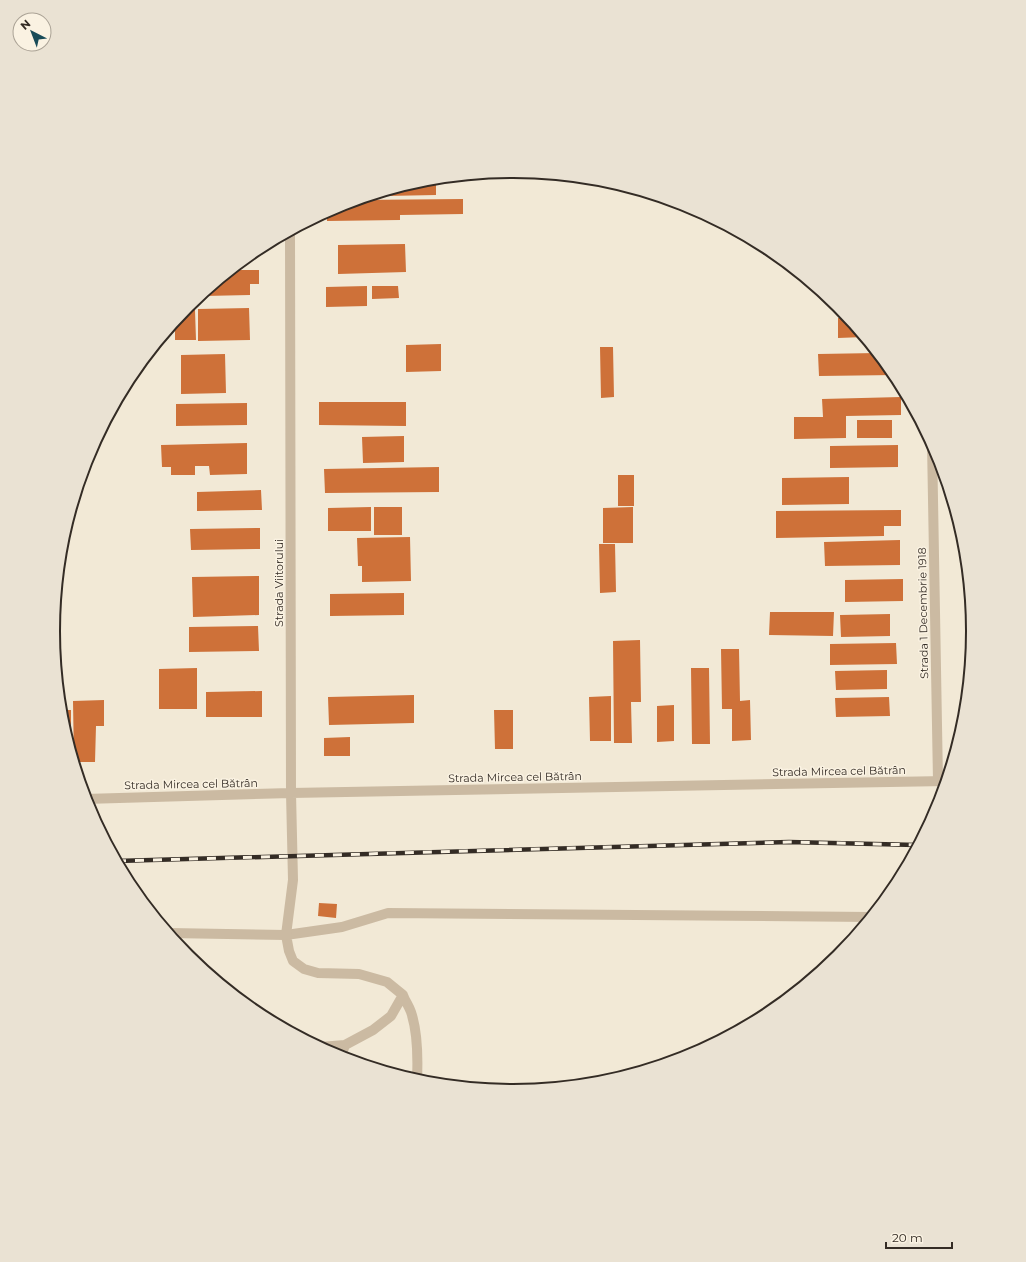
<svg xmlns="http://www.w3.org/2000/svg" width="1026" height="1262" font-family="Montserrat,sans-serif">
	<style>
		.building { fill: #ce7139 }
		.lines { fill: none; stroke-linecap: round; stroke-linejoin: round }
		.lane { stroke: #cbbaa2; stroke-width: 10 }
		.street { stroke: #cbbaa2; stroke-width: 10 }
		.rail-casing { stroke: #342c25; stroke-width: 4.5 }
		.rail { stroke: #faf2e2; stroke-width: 3; stroke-dasharray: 9; stroke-linecap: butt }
		.labels { text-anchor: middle; stroke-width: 3; stroke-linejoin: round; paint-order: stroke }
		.street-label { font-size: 11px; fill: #342c25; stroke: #faf2e2 }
		.rim { fill: none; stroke: #342c25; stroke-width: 2 }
	</style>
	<rect width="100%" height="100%" fill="#f2e9d6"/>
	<path class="building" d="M 436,179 L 436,195 L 386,196 L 386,191 L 423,180 Z
		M 463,199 L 463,214 L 400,215 L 400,220 L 327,221 L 327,211 L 337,206 L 356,200 Z
		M 405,244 L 406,272 L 338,274 L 338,245 Z
		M 256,249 L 256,256 L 249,256 Z
		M 231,270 L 259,270 L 259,284 L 250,284 L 250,295 L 204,296 L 204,292 Z
		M 367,286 L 367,306 L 326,307 L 326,287 Z
		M 372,286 L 398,286 L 399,298 L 372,299 Z
		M 249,308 L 250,340 L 198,341 L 198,309 Z
		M 184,310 L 195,310 L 196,340 L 175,340 L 175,330 L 168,330 Z
		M 838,318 L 848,318 L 864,337 L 838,338 Z
		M 441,344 L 441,371 L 406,372 L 406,345 Z
		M 600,347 L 613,347 L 614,397 L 601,398 Z
		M 877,353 L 895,375 L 819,376 L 818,354 Z
		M 225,354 L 226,393 L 181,394 L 181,355 Z
		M 901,397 L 901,415 L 846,416 L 846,438 L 794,439 L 794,417 L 823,417 L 822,399 Z
		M 319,402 L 406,402 L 406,426 L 319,425 Z
		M 247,403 L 247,425 L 176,426 L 176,404 Z
		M 857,420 L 892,420 L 892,438 L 857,438 Z
		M 404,436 L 404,462 L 363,463 L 362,437 Z
		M 247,443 L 247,474 L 210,475 L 209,466 L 195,466 L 195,475 L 171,475 L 171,467 L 162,467 L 161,445 Z
		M 898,445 L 898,467 L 830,468 L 830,446 Z
		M 439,467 L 439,492 L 325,493 L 324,469 Z
		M 618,475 L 634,475 L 634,506 L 618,506 Z
		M 849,477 L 849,504 L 782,505 L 782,478 Z
		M 261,490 L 262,510 L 197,511 L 197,492 Z
		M 371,507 L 371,531 L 328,531 L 328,508 Z
		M 374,507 L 402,507 L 402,535 L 374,535 Z
		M 633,507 L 633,543 L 603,543 L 603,508 Z
		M 901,510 L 901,526 L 884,526 L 884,536 L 776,538 L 776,511 Z
		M 260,528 L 260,549 L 191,550 L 190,529 Z
		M 410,537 L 411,581 L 362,582 L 362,566 L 358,566 L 357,538 Z
		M 900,540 L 900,565 L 825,566 L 824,542 Z
		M 599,544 L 615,544 L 616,592 L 600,593 Z
		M 259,576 L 259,615 L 193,617 L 192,577 Z
		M 903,579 L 903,601 L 845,602 L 845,580 Z
		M 404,593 L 404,615 L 330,616 L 330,594 Z
		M 770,612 L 834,612 L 833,636 L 769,635 Z
		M 890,614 L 890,636 L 841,637 L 840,615 Z
		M 258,626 L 259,651 L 189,652 L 189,627 Z
		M 640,640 L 641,702 L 631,702 L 632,743 L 614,743 L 613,641 Z
		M 896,643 L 897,664 L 830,665 L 830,644 Z
		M 721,649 L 739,649 L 740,701 L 750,700 L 751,740 L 732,741 L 732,709 L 722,709 Z
		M 197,668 L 197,709 L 159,709 L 159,669 Z
		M 691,668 L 709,668 L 710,744 L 692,744 Z
		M 887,670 L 887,689 L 836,690 L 835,671 Z
		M 262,691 L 262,717 L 206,717 L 206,692 Z
		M 414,695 L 414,723 L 329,725 L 328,697 Z
		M 611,696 L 611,741 L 590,741 L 589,697 Z
		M 889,697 L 890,716 L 836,717 L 835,698 Z
		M 104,700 L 104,726 L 96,726 L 95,762 L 74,762 L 73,701 Z
		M 674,705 L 674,741 L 657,742 L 657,706 Z
		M 61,710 L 71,710 L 71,749 L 62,721 Z
		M 494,710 L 513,710 L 513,749 L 495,749 Z
		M 350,737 L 350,756 L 324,756 L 324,738 Z
		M 319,903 L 337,904 L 336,918 L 318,916 Z"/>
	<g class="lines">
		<path class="lane" d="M 403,995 L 387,982 L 359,974 L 318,973 L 304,969 L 293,961 L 289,951 L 286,935 L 342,927 L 388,913 L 871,917
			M 320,1047 L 345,1045
			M 341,1057 L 345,1045 L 373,1030 L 391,1016 L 403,995 C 405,1001 409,1006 411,1012 C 418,1033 418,1058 417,1080"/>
		<path class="street" d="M 932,443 L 938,781
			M 85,799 L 291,793 L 946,781
			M 169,933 L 286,935 L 293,880 L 291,793 L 290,231"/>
		<g class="rail-casing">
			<path id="rail" d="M 117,861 L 789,842 L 917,845"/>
		</g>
		<use href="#rail" class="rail"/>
	</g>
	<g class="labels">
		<g class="street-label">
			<text transform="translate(279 583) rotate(-90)" y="4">Strada Viitorului</text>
			<text transform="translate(923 613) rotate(-91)" y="4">Strada 1 Decembrie 1918</text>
			<text transform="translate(839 771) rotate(-1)" y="4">Strada Mircea cel Bătrân</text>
			<text transform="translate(515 777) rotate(-1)" y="4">Strada Mircea cel Bătrân</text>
			<text transform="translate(191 784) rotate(-1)" y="4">Strada Mircea cel Bătrân</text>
		</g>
	</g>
	<path d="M0 0H1026V1262H0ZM60 631a453 453 0 1 1 906 0a453 453 0 1 1-906 0Z" fill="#eae2d3" fill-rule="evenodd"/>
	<path class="rim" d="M60 631a453 453 0 1 1 906 0a453 453 0 1 1-906 0Z"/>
	<g transform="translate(32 32) rotate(318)"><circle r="19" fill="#faf2e2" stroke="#aba396"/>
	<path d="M0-3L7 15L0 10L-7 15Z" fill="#184b58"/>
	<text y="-6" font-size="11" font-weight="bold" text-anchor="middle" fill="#342c25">N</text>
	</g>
	<path d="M886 1242v6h66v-6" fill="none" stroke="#342c25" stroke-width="2"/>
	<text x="892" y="1242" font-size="12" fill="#342c25" stroke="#faf2e2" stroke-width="3" paint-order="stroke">20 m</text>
</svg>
